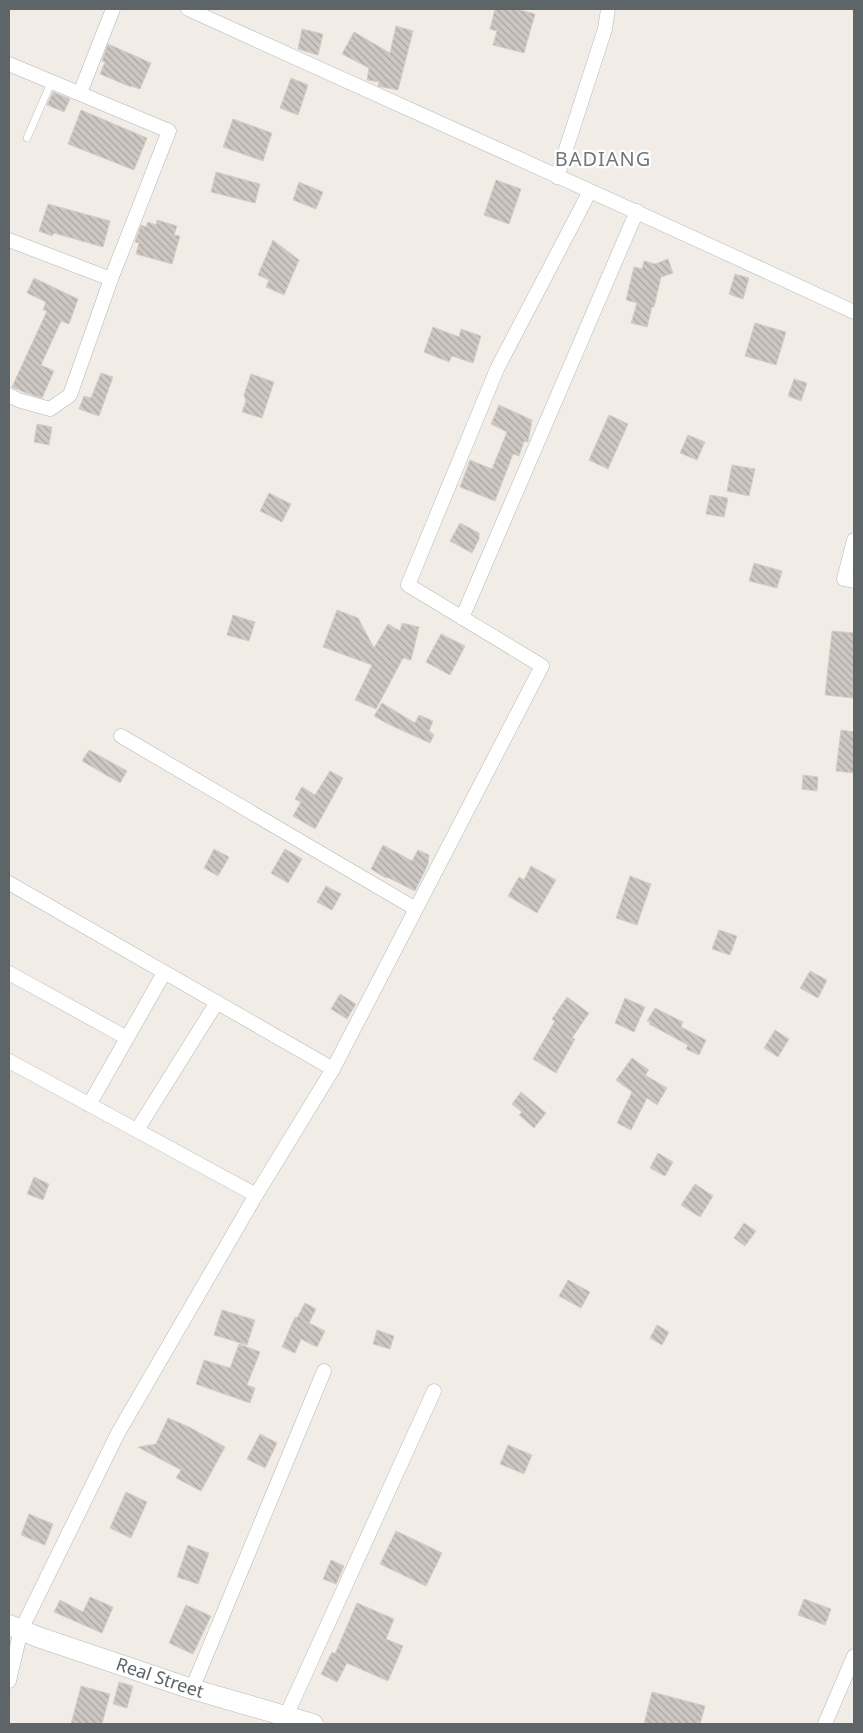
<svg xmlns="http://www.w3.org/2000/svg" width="863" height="1733" font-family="'Noto Sans',sans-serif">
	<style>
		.building { fill: url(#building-back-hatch); stroke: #d7cdc4 }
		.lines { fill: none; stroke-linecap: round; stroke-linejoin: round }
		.service-casing { stroke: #b2b7ba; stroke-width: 8 }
		.minor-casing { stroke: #b2b7ba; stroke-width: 15 }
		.secondary-casing { stroke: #b3b9bc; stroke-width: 21 }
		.service { stroke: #fff; stroke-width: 7 }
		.minor { stroke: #fff; stroke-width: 14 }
		.secondary { stroke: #fff; stroke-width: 20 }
		.labels { text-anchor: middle; stroke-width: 4.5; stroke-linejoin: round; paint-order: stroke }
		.street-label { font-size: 18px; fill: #5e6568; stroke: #fff }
		.quarter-label { font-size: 20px; letter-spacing: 1px; fill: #6f777a; stroke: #fff }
	</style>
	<defs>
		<pattern id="building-back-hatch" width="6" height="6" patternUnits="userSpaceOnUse" patternTransform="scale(1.25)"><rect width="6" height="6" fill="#cdc7c3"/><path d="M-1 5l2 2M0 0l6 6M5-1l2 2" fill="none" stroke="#aaa5a2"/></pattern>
	</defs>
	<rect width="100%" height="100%" fill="#f1ece6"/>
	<path class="building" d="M 495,9 L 516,9 L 535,14 L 524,53 L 493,45 L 497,31 L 490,29 Z
		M 396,26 L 413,31 L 398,90 L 382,87 L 378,86 L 379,82 L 367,80 L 369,68 L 342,54 L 354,32 L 390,53 Z
		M 302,29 L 323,34 L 318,55 L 298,49 Z
		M 108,44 L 151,63 L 140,89 L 131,86 L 131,87 L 100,74 L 105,62 L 102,61 Z
		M 291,78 L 308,85 L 298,115 L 280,108 Z
		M 53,92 L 70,99 L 64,112 L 47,105 Z
		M 81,110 L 147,138 L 134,170 L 68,144 Z
		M 233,119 L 272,133 L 263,161 L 223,147 Z
		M 216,172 L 260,184 L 255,203 L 211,192 Z
		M 496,180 L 521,189 L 509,224 L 484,215 Z
		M 299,182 L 323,192 L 316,209 L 293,200 Z
		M 48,204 L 110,221 L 103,247 L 54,233 L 52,236 L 39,231 Z
		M 157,220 L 177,226 L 174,235 L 180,236 L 172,264 L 136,254 L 139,243 L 135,242 L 141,225 L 146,227 L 148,222 L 156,225 Z
		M 273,240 L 299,260 L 284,295 L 266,287 L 269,280 L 258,275 Z
		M 668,259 L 673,273 L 661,277 L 654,307 L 652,307 L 647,327 L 631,323 L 637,303 L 626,300 L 634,267 L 642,269 L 644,261 L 655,264 Z
		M 735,274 L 749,278 L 743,299 L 729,294 Z
		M 34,278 L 78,299 L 69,324 L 61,321 L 41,365 L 54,371 L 42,398 L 26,393 L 12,387 L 47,311 L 43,310 L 46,302 L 27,293 Z
		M 755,323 L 786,332 L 776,365 L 745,356 Z
		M 433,327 L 459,337 L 461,329 L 481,336 L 473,363 L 452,356 L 449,362 L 424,352 Z
		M 101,373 L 113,377 L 99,416 L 79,409 L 84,396 L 91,398 Z
		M 251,374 L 274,382 L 262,418 L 242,412 L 246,401 L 244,395 Z
		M 794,379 L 807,383 L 801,401 L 788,396 Z
		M 499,405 L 532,420 L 528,442 L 524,441 L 519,456 L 513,454 L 495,501 L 460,487 L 470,460 L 492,469 L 507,432 L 491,424 Z
		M 609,415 L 628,424 L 608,469 L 589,460 Z
		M 37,424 L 52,427 L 49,445 L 34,442 Z
		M 688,435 L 705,442 L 697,460 L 680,453 Z
		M 732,465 L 755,469 L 749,496 L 727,491 Z
		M 269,493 L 291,504 L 282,522 L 260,511 Z
		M 710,495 L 728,498 L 724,517 L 706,514 Z
		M 460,523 L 479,533 L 479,539 L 472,553 L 450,541 Z
		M 754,563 L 782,571 L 777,588 L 749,581 Z
		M 337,610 L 358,618 L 374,648 L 388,624 L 400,631 L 402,623 L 419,627 L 411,660 L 403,658 L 376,709 L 355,700 L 372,665 L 323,647 Z
		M 233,615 L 255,622 L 249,641 L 227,635 Z
		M 832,631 L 854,633 L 853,698 L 825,695 Z
		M 441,634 L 465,646 L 450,675 L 426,662 Z
		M 382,703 L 415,723 L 419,715 L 433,721 L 429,731 L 434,735 L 430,743 L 388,724 L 374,716 Z
		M 841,730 L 854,732 L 854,773 L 836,771 Z
		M 89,750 L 127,771 L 120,783 L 82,761 Z
		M 330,771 L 343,778 L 315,829 L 293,816 L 301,802 L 295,799 L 302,787 L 315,795 Z
		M 803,775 L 818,777 L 817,791 L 802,789 Z
		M 383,845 L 412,861 L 418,850 L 429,855 L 428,864 L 415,891 L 387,877 L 386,878 L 371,869 Z
		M 214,849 L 229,857 L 218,876 L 204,868 Z
		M 285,849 L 302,859 L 288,883 L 271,873 Z
		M 531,866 L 556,880 L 537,913 L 508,896 L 519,877 L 524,880 Z
		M 630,876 L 651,884 L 637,925 L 616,918 Z
		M 326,886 L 341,894 L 332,910 L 317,902 Z
		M 719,930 L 737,936 L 730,955 L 712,949 Z
		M 810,971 L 827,980 L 818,998 L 800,988 Z
		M 340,994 L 356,1004 L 347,1019 L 331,1009 Z
		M 567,997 L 589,1013 L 572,1038 L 575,1039 L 556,1073 L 533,1059 L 555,1021 L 552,1019 Z
		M 625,998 L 645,1007 L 634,1032 L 615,1023 Z
		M 655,1008 L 683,1022 L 681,1027 L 706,1040 L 699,1055 L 686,1049 L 688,1045 L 649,1024 L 650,1022 L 647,1021 Z
		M 775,1030 L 789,1039 L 778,1057 L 764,1048 Z
		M 632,1058 L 649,1070 L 645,1075 L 667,1088 L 657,1105 L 647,1098 L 631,1130 L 617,1123 L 632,1092 L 616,1080 Z
		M 521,1092 L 546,1113 L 534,1128 L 519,1115 L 522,1112 L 512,1104 Z
		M 658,1153 L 673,1162 L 665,1176 L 650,1168 Z
		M 34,1177 L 49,1184 L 43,1200 L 27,1194 Z
		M 695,1184 L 713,1196 L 700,1217 L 681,1205 Z
		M 744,1223 L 756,1231 L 745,1246 L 734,1238 Z
		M 568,1280 L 590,1292 L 581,1308 L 559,1296 Z
		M 305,1303 L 316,1309 L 309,1323 L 325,1331 L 317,1347 L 301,1339 L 295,1353 L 282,1347 L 295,1317 L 297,1318 Z
		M 222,1310 L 255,1320 L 247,1345 L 214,1335 Z
		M 657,1325 L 669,1332 L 662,1345 L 650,1338 Z
		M 377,1330 L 394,1336 L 390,1349 L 373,1344 Z
		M 239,1344 L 260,1352 L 247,1385 L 255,1388 L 250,1403 L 196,1384 L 204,1360 L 230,1368 Z
		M 168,1418 L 189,1427 L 225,1447 L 201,1491 L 176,1478 L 181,1470 L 138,1447 L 156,1444 Z
		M 260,1434 L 277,1443 L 265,1468 L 247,1459 Z
		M 508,1445 L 532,1455 L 524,1474 L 500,1464 Z
		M 126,1492 L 147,1502 L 131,1538 L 110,1528 Z
		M 29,1514 L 53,1524 L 45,1545 L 21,1535 Z
		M 396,1531 L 442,1553 L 426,1586 L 380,1564 Z
		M 188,1545 L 209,1553 L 198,1584 L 177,1577 Z
		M 331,1560 L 344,1566 L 336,1584 L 323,1579 Z
		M 90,1597 L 113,1607 L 102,1633 L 54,1612 L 60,1600 L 83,1612 Z
		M 804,1599 L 831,1609 L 825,1625 L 798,1615 Z
		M 357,1603 L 394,1619 L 386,1639 L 403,1646 L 388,1681 L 347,1663 L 337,1682 L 321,1674 L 332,1652 L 335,1654 Z
		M 186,1605 L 211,1616 L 193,1654 L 169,1643 Z
		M 119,1682 L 133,1686 L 127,1708 L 113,1704 Z
		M 81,1686 L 110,1694 L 102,1724 L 71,1724 Z
		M 652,1692 L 705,1706 L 700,1724 L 644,1724 Z"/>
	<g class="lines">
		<g class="service-casing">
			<path id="service" d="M 27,138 L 51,83"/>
		</g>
		<g class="minor-casing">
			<path id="minor" d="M 188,9 C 410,110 633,209 854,312
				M 9,64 L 169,131 L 111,279 L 70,395 L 50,409 L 18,400 L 9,395
				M 80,93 L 113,9
				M 557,177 L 605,29 L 608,9
				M 9,240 L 111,279
				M 854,540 L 844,579 L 854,581
				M 462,618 L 637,211
				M 121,736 L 416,909
				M 9,883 L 333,1069
				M 9,973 L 127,1038
				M 9,1061 L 256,1195
				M 89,1105 L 164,973
				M 137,1130 L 217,1002
				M 9,1681 L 21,1630 L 118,1433 L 256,1195 L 333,1069 L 542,666 L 408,585 L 497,369 L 590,191
				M 192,1689 L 324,1371
				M 286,1716 L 434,1391
				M 825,1724 L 854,1656"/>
		</g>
		<g class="secondary-casing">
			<g id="secondary">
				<path id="s1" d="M 9,1625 L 38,1637 L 192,1689 L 313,1724"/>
			</g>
		</g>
		<use href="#service" class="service"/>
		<use href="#minor" class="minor"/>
		<use href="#secondary" class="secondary"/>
	</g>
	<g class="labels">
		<g class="street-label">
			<text dy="6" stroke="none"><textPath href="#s1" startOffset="160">Real Street</textPath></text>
		</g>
		<g class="quarter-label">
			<text x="603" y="166">BADIANG</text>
		</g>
	</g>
	<rect width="863" height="1733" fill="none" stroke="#5e6568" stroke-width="20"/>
</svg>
